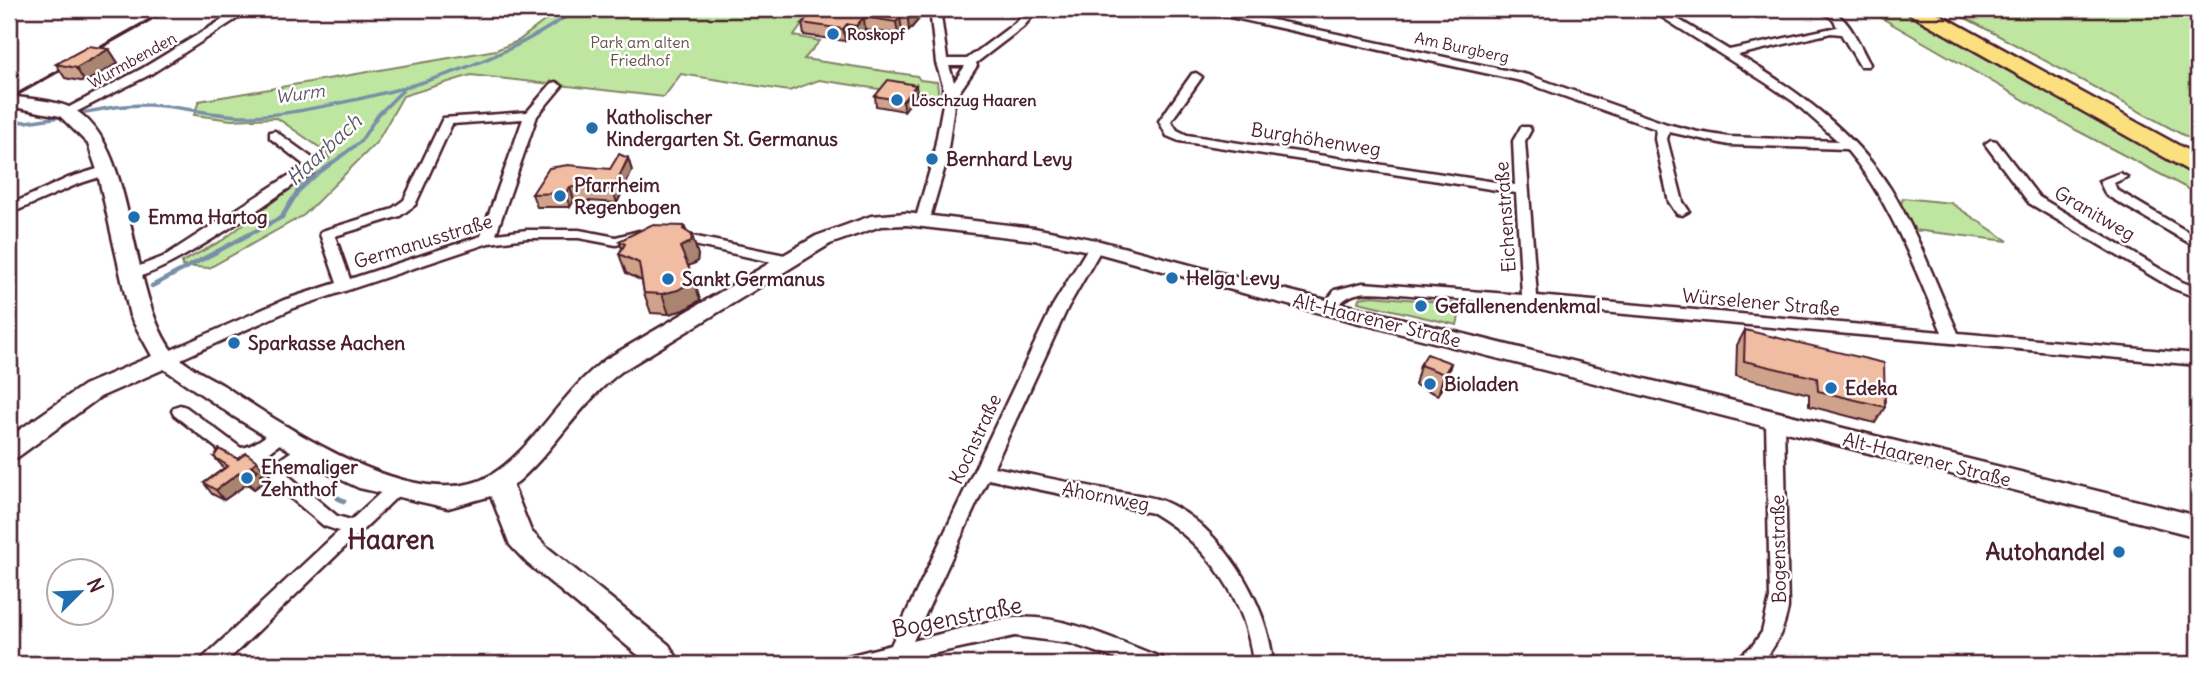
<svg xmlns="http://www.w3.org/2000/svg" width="2207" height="673" font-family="Delius,sans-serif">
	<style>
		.green { fill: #bee6a1; stroke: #848266; stroke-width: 2 }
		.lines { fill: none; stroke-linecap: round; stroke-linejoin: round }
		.stream-far2 { stroke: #798fa8; stroke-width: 3.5 }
		.stream-far1 { stroke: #798fa8; stroke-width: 4.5 }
		.stream { stroke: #798fa8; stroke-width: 5 }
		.street-casing { stroke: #4a1f2b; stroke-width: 5 }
		.secondary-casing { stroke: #4a1f2b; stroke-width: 5 }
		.highway-casing { stroke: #4a1f2b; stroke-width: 5 }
		.street { fill: #fff; fill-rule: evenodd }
		.secondary { fill: #fff; fill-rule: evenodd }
		.highway { fill: #fce080; fill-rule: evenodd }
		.rail { stroke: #4a1f2b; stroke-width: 3.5 }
		.wall { fill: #cea28b; stroke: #4a1f2b; stroke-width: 2 }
		.shaded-wall { fill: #a88471; stroke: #4a1f2b; stroke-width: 2 }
		.building { fill: #f0bca2; stroke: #4a1f2b; stroke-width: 2 }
		.poi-dot { fill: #1f6fb2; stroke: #fff; stroke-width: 2.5 }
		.labels { text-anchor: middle; stroke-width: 5; stroke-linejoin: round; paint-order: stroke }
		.far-poi-label { font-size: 16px; font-weight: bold; fill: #4a1f2b; stroke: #fff; text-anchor: start }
		.far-park-label { font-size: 16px; fill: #675148; stroke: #fff }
		.far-street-label { font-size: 16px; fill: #4a1f2b; stroke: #fff }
		.far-water-label { font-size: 18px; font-style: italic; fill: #625769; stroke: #fff }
		.poi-label { font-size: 19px; font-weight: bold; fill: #4a1f2b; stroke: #fff; text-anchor: start }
		.street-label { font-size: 19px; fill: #4a1f2b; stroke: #fff }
		.water-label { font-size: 21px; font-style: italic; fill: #625769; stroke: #fff }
		.near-poi-label { font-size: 23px; font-weight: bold; fill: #4a1f2b; stroke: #fff; text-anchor: end }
		.near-street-label { font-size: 23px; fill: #4a1f2b; stroke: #fff }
		.district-label { font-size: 26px; font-weight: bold; fill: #4a1f2b; stroke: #fff }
	</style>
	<rect width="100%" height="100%" fill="#fff"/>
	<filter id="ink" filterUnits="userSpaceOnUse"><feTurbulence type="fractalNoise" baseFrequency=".0143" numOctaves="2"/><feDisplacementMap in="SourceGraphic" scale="14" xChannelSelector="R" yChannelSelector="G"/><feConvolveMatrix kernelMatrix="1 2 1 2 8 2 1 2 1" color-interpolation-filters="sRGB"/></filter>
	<g filter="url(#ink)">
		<path class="green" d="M 560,9 L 813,9 L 794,36 L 820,41 L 804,59 L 917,76 L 920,80 L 937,82 L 939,98 L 819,80 L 789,91 L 681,74 L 664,97 L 471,75 L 403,96 L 377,142 L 304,215 L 209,268 L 182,266 L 182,262 L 223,240 L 329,159 L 326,152 L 277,118 L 231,120 L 194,115 L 199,101 L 496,50 L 518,41 Z
			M 1866,9 L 1899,9 L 2198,177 L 2198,194 L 2076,130 Z
			M 1949,9 L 2198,9 L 2198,143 Z
			M 1903,198 L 1951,203 L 2008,241 L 1914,230 L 1901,204 Z
			M 1372,296 L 1462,304 L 1457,325 L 1358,302 L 1359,298 Z"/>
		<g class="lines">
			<path class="stream-far2" d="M 75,114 C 99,110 124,104 149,105 C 183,106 216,117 250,116 C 281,115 310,109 340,103 C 426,85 505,60 577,9
				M 9,121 L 26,122 L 67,116
				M 311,179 L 360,142 L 378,115 L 402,91"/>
			<path class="stream-far1" d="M 152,286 L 282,217 L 298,191 L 313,177"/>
			<path class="stream" d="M 338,498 L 344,501"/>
			<g class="street-casing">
				<path id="street" d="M 240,9 L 252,9 L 151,74 L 70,115 L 62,115 L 60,112 L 143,68 Z
					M 930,9 L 940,9 L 947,59 L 967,59 L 1015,23 L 1028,9 L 1039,9 L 1023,27 L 976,63 L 977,66 L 955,98 L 946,163 L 929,221 L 922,225 L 915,221 L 932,163 L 943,104 L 943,85 L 936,63 ZM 949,66 L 965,66 L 954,82 Z
					M 1202,9 L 1221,9 L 1528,75 L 1667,124 L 1698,132 L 1729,137 L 1838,141 L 1794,102 L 1766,83 L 1649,9 L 1661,9 L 1729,50 L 1837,27 L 1834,20 L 1819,9 C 1847,8 1857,42 1870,64 L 1868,66 L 1860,66 L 1841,34 L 1831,33 L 1738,55 C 1795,89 1853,130 1890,188 C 1918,233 1936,285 1958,333 L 2198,354 L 2198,365 L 1389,293 C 1367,292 1348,289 1335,311 L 1325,311 L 1322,307 L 1335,290 L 1363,283 L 1522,295 L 1516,193 L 1179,141 L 1167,136 L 1159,121 L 1192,74 L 1196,73 L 1202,77 L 1171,121 L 1177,130 L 1187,135 L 1515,185 L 1513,141 L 1521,127 L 1529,127 L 1531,130 L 1525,141 L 1537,296 L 1942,332 C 1914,268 1892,203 1846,149 L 1729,145 L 1669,132 L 1667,139 L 1683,202 L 1689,211 L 1682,215 L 1677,214 L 1669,202 L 1655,139 L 1656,129 L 1521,81 L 1207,12 Z
					M 556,82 L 562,86 L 537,116 L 496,234 L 527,230 L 579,230 L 616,237 L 639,231 L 646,235 L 644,238 L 616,245 L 579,238 L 527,238 L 489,243 L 294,308 L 172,363 L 160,363 L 158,359 L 160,355 L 284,300 L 337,283 L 320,234 L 322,231 L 390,210 L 404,200 L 443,118 L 527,112 L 552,83 ZM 523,119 L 481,236 L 350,279 L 335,236 L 400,216 L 415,205 L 452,124 Z
					M 275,131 L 315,160 L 317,163 L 313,172 C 282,192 154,286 124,278 L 122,275 L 124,272 L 163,257 L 302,167 L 303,164 L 270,138 L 270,132 Z
					M 1991,140 L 1996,141 L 2039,197 L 2182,282 L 2198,288 L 2198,298 L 2172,288 L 2029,203 L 1985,144 Z
					M 107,166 L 112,167 L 112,173 L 78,184 L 9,214 L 9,205 L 68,178 Z
					M 2120,173 L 2127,177 L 2114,183 L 2117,190 L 2198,238 L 2198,248 L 2106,195 L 2099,181 Z
					M 672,232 L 785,255 L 792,260 L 785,265 L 667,239 L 665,236 L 667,233 Z
					M 1096,242 L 1103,246 L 1068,307 L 994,467 C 1032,475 1071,483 1110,490 C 1127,494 1147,495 1163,501 C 1221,525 1269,604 1273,664 L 1253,664 C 1247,600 1209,546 1153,513 L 988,479 L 913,641 C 946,633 981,621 1015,618 C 1064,614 1117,641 1162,658 L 1165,664 L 1131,664 L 1069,643 L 1015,636 L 886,664 L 837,664 L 840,658 L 891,645 L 1052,307 L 1089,246 Z
					M 180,405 L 186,407 L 241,448 C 259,446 272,425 288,430 L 291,434 L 269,453 L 279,460 L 302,444 L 314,444 L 317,449 L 314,454 L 288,472 L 289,476 L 337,516 L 351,520 L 390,484 L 396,482 L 402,484 L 405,489 L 224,664 L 200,664 L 203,658 L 339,531 L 324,526 L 274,484 L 270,472 L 253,460 L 232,460 L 174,415 L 172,411 L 174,407 Z
					M 1775,416 L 1781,418 L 1784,422 L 1788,608 C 1784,629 1776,648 1760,664 L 1735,664 L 1738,658 L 1753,645 L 1762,632 L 1770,598 L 1766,422 L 1769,418 Z"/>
			</g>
			<g class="secondary-casing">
				<path id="secondary" d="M 9,96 C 28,99 54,100 71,108 C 138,141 126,291 173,352 C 185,366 210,377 226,387 C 285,427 420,518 491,475 C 534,449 562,391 606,359 L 816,236 L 871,216 L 906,213 L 1034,228 L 1096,240 L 1262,284 L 2198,516 L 2198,537 L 1261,298 L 1094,252 L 1034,240 L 906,225 L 881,226 L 830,244 L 622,371 C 579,403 554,452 513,486 L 531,531 L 547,547 L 669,645 L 681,664 L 649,664 L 527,563 L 510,545 L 491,496 L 448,508 L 359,488 L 325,472 L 233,416 L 164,369 L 100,397 L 18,457 L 9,459 L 9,437 L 84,385 L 152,356 L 130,316 L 97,170 L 88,144 L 60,116 L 9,106 Z"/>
			</g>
			<g class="highway-casing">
				<path id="highway" d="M 1905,9 L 1930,9 L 2198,156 L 2198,173 L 2189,171 L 1908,13 Z"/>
			</g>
			<use href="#street" class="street"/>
			<use href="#secondary" class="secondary"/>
			<use href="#highway" class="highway"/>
			<path class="rail" d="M 9,99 L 169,9"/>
		</g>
		<path class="wall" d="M 816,9 L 918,9 L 919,19 L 909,31 L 902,30 L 898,34 L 865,30 L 857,38 L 849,37 L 845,41 L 804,35 L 802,23 Z
			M 109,49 L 118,63 L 85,82 L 65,78 L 56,64 Z
			M 917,94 L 904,111 L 876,106 L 875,96 Z
			M 628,158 L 632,171 L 617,203 L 574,200 L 570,207 L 537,207 L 532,194 L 610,169 Z
			M 684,226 L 698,255 L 697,262 L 688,266 L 700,300 L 684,310 L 669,314 L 651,313 L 644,293 L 642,281 L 626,273 L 619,254 L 622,248 L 619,241 Z
			M 1745,330 L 1885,407 L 1875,423 L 1809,406 L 1809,394 L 1736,376 L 1737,345 Z
			M 1451,363 L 1445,384 L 1438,395 L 1415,385 L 1420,365 Z
			M 214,457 L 238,459 L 265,472 L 261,474 L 266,480 L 254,489 L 247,484 L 224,500 L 212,494 L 204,483 L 224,468 Z"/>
		<path class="shaded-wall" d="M 917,9 L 918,9 L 919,19 L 909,31 L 908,19 Z
			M 864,17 L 865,30 L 857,38 L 856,26 Z
			M 900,18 L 902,30 L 898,34 L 896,22 Z
			M 847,24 L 849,37 L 845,41 L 843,29 Z
			M 109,49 L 118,63 L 85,82 L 76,68 Z
			M 916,85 L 917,94 L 904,111 L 903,101 Z
			M 628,158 L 632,171 L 617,203 L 613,190 Z
			M 570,187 L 574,200 L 570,207 L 565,193 Z
			M 684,226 L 689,243 L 692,235 L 698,255 L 697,262 L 686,267 L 680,247 Z
			M 694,280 L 700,300 L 684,310 L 669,314 L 662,294 Z
			M 1451,363 L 1445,384 L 1438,395 L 1444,374 Z
			M 257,461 L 265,472 L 261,474 L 266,480 L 254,489 L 246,478 L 251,466 Z
			M 239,473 L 247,484 L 224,500 L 216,490 Z"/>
		<path class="building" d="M 816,9 L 917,9 L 908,19 L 900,18 L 896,22 L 864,17 L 856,26 L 847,24 L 843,29 L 802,23 Z
			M 89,46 L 109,49 L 76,68 L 56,64 Z
			M 888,80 L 916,85 L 903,101 L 875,96 Z
			M 619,154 L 628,158 L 613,190 L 570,187 L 565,193 L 532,194 L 549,168 L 568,165 L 610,169 Z
			M 651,225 L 684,226 L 683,229 L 692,235 L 691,242 L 680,247 L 694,280 L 678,290 L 662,294 L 644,293 L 639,263 L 619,254 L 625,244 L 619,241 Z
			M 1745,330 L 1884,363 L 1885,407 L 1818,391 L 1817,378 L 1744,361 Z
			M 1427,354 L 1451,363 L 1444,374 L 1420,365 Z
			M 219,449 L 238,459 L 246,453 L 257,461 L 251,466 L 258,470 L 246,478 L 239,473 L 216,490 L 204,483 L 228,466 L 214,457 Z"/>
	</g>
	<g class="poi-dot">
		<circle cx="833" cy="34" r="7"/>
		<circle cx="897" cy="100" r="7"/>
		<circle cx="592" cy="128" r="7"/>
		<circle cx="932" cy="159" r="7"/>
		<circle cx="560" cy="196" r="7"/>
		<circle cx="134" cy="217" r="7"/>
		<circle cx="1172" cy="278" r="7"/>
		<circle cx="668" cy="279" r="7"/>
		<circle cx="1421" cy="306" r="7"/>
		<circle cx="234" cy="343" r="7"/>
		<circle cx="1430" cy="384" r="7"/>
		<circle cx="1831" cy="388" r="7"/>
		<circle cx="247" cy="478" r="7"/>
		<circle cx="2119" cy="552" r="7"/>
	</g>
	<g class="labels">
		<g class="far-poi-label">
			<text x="847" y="40">Roskopf</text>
			<text x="911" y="106">Löschzug Haaren</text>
		</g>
		<g class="far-park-label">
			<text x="640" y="48">Park am alten<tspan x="640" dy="18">Friedhof</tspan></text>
		</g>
		<g class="far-street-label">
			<text transform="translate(1462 47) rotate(12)" y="6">Am Burgberg</text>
			<text transform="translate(132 60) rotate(-29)" y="6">Wurmbenden</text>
		</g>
		<g class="far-water-label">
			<text transform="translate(300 94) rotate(-8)" y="6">Wurm</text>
		</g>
		<g class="poi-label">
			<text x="606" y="124">Katholischer<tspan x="606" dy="22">Kindergarten St. Germanus</tspan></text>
			<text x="946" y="166">Bernhard Levy</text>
			<text x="574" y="192">Pfarrheim<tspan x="574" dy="22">Regenbogen</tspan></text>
			<text x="148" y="224">Emma Hartog</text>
			<text x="1186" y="285">Helga Levy</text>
			<text x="682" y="286">Sankt Germanus</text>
			<text x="1435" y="313">Gefallenendenkmal</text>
			<text x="248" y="350">Sparkasse Aachen</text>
			<text x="1444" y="391">Bioladen</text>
			<text x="1845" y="395">Edeka</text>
			<text x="261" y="474">Ehemaliger<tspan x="261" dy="22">Zehnthof</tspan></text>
		</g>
		<g class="street-label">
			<text transform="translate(1316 139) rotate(9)" y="7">Burghöhenweg</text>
			<text transform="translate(2095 213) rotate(30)" y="7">Granitweg</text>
			<text transform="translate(1505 217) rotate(-94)" y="7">Eichenstraße</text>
			<text transform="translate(423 241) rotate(-17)" y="7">Germanusstraße</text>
			<text transform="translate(1761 302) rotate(5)" y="7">Würselener Straße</text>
			<text transform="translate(1377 320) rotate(14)" y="7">Alt-Haarener Straße</text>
			<text transform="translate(975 439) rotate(-65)" y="7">Kochstraße</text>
			<text transform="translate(1927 459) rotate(14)" y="7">Alt-Haarener Straße</text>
			<text transform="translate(1106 496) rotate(11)" y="7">Ahornweg</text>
			<text transform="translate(1778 549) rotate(-91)" y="7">Bogenstraße</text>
		</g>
		<g class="water-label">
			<text transform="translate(324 150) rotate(-43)" y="7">Haarbach</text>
		</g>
		<g class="near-poi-label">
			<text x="2105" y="560">Autohandel</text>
		</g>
		<g class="near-street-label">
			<text transform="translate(957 617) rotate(-11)" y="8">Bogenstraße</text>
		</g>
		<g class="district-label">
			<text x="391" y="549">Haaren</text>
		</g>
	</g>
	<rect width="2207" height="673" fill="none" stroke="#fff" stroke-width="35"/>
	<rect x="18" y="18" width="2172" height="638" fill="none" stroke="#4a1f2b" stroke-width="2.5" filter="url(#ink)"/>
	<g transform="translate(80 592) rotate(66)"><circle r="33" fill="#ffffff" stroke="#b7a5aa" stroke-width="2"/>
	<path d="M0-5L12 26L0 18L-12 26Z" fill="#1f6fb2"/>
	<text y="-10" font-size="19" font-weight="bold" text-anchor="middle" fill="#4a1f2b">N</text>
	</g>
</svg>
